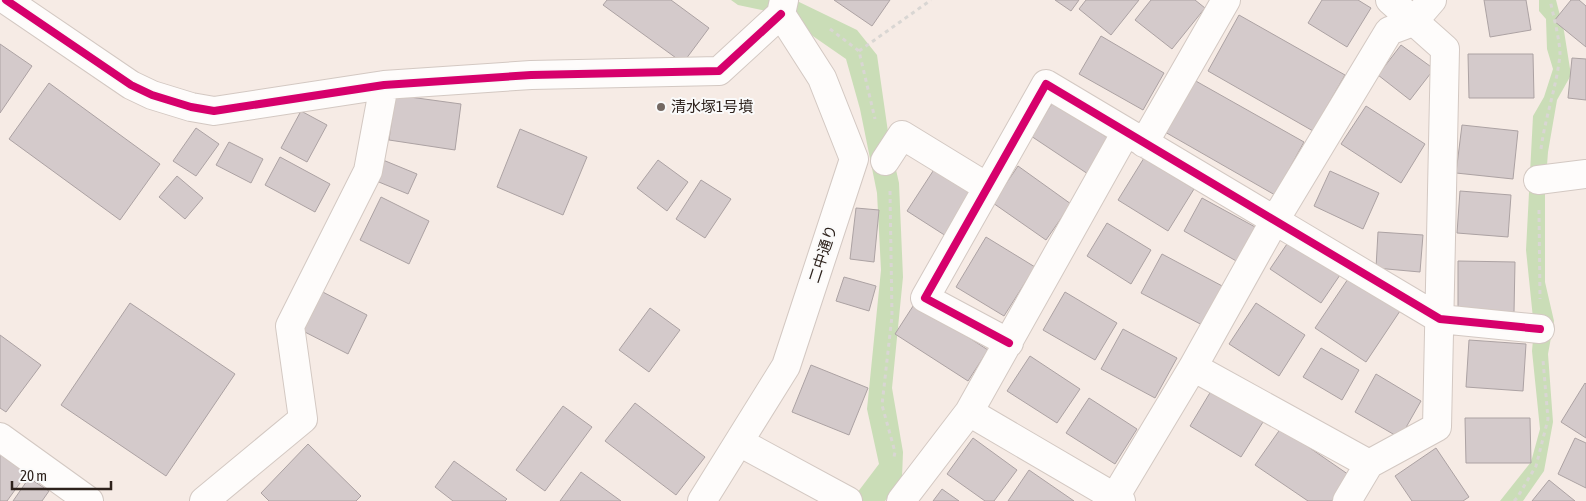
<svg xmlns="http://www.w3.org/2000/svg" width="1586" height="501" font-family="'Asap Condensed','Noto Sans JP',sans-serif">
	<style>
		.green { fill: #caddb7 }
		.building { fill: #d4cacb; stroke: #aca2a3 }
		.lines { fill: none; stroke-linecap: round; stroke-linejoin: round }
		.minor-casing { stroke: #d3c8c2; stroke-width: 30 }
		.path { stroke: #d9d6d3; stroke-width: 3; stroke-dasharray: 4 4; stroke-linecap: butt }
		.minor { stroke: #fefcfb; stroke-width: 28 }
		.cycleway-casing { stroke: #fafafa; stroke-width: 11 }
		.cycleway { stroke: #d6006c; stroke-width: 8 }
		.poi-dot { fill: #746862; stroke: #fafafa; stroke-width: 2 }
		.labels { text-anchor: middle; stroke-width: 4; stroke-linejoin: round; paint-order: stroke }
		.poi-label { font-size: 15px; fill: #2e221c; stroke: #fafafa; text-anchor: start }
		.street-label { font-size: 15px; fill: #2e221c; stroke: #fafafa }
	</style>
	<rect width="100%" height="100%" fill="#f6ebe5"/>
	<path class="green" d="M 731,0 L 795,0 L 857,30 L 877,55 L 889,139 L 899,183 L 903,277 L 892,388 L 903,452 L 902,478 L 885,501 L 851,501 L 879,464 L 867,409 L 881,270 L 877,193 L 860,109 L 846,59 L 781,14 L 738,5 Z
		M 1539,0 L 1556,0 L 1564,31 L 1571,75 L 1557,100 L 1548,152 L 1545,192 L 1545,282 L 1554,321 L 1548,354 L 1553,422 L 1544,471 L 1523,501 L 1500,501 L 1531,462 L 1540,429 L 1532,351 L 1534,328 L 1526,250 L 1533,116 L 1544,97 L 1553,69 L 1547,49 L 1546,19 L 1539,11 Z"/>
	<path class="building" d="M 607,0 L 671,0 L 709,28 L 683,63 L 603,5 Z
		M 834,0 L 890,0 L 872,26 Z
		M 1055,0 L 1079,0 L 1071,11 Z
		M 1086,0 L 1139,0 L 1111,35 L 1079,9 Z
		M 1151,0 L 1195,0 L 1205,8 L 1172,49 L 1135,20 Z
		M 1322,0 L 1358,0 L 1371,8 L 1347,47 L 1308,23 Z
		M 1484,0 L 1526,0 L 1531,30 L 1490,37 Z
		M 1571,0 L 1579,0 L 1586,6 L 1586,47 L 1554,21 Z
		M 1239,15 L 1345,75 L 1313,131 L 1208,71 Z
		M 1101,36 L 1164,73 L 1143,110 L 1079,74 Z
		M 0,44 L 32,66 L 0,113 Z
		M 1401,45 L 1434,69 L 1410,100 L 1378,75 Z
		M 1468,54 L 1533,54 L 1534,98 L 1469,98 Z
		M 1572,58 L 1586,59 L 1586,100 L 1568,98 Z
		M 1194,80 L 1304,142 L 1275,195 L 1165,132 Z
		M 49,83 L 160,164 L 120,220 L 9,139 Z
		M 395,95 L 461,104 L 455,150 L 389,140 Z
		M 1053,102 L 1111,140 L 1088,174 L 1031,136 Z
		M 1366,106 L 1425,144 L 1401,183 L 1341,144 Z
		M 301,111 L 327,125 L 307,162 L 281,148 Z
		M 1462,125 L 1518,131 L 1513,179 L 1456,173 Z
		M 196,128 L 219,144 L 196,176 L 173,161 Z
		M 520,129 L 587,157 L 563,215 L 497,187 Z
		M 229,142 L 263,159 L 251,183 L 216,165 Z
		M 280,157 L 330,184 L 315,212 L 265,185 Z
		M 1144,158 L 1194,189 L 1168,231 L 1118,200 Z
		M 383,160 L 417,174 L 408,194 L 374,180 Z
		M 658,160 L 688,182 L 667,211 L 637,188 Z
		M 1018,166 L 1071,204 L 1046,240 L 993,203 Z
		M 935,168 L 973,193 L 946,236 L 907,211 Z
		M 1330,171 L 1379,193 L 1363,229 L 1314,206 Z
		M 177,176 L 203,198 L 185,219 L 159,197 Z
		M 701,180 L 731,199 L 705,238 L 676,219 Z
		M 1460,191 L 1511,195 L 1508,237 L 1457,233 Z
		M 381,197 L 429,221 L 409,264 L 360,240 Z
		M 1202,198 L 1257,228 L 1238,262 L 1184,231 Z
		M 856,208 L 879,210 L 874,262 L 850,259 Z
		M 1107,223 L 1151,250 L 1131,284 L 1087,256 Z
		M 1378,232 L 1423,235 L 1420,272 L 1376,268 Z
		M 986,237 L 1035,267 L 1004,316 L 956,287 Z
		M 1289,241 L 1340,275 L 1321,303 L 1270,269 Z
		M 1162,254 L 1226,288 L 1206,327 L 1141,293 Z
		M 1458,261 L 1515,262 L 1514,312 L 1458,310 Z
		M 1352,273 L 1402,308 L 1366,362 L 1315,328 Z
		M 844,277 L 876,286 L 869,311 L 836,301 Z
		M 317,289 L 367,315 L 348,354 L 297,328 Z
		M 1065,292 L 1117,323 L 1095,360 L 1043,330 Z
		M 130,303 L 235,374 L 166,476 L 61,405 Z
		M 915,303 L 988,350 L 968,381 L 895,334 Z
		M 1256,303 L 1305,335 L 1279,376 L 1229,344 Z
		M 650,308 L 680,330 L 649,372 L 619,350 Z
		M 1123,329 L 1177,358 L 1155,398 L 1101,369 Z
		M 0,335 L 41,365 L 6,412 L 0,408 Z
		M 1469,340 L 1526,344 L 1523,391 L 1466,387 Z
		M 1321,348 L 1359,370 L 1342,400 L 1303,377 Z
		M 1030,356 L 1080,389 L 1057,423 L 1007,391 Z
		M 811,365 L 868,388 L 849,435 L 792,412 Z
		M 1376,374 L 1421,401 L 1400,438 L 1355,412 Z
		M 1585,383 L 1586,384 L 1586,438 L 1561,422 Z
		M 1211,391 L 1263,422 L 1241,457 L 1190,426 Z
		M 1089,398 L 1137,429 L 1115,464 L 1066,433 Z
		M 635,403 L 705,457 L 676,495 L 605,441 Z
		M 563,406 L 592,427 L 545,491 L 516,470 Z
		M 1465,418 L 1530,418 L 1531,463 L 1466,463 Z
		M 1281,428 L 1352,477 L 1336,501 L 1308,501 L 1255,465 Z
		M 973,438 L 1017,470 L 994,501 L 985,501 L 947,474 Z
		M 1575,438 L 1586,443 L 1586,488 L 1558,474 Z
		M 308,444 L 361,496 L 356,501 L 269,501 L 261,493 Z
		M 1436,448 L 1469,497 L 1463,501 L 1412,501 L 1395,476 Z
		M 0,452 L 28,472 L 7,501 L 0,501 Z
		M 454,461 L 507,499 L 505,501 L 453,501 L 435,487 Z
		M 1029,470 L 1074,501 L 1008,501 Z
		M 581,472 L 621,501 L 560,501 Z
		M 29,478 L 49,491 L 42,501 L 13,501 Z
		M 1549,480 L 1575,501 L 1532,501 Z
		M 942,489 L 959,501 L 933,501 Z"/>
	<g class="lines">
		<g class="minor-casing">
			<path id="minor" d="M 6,0 L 131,85 L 152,95 L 191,107 L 214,111 L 384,85 L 531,75 L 719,71 L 781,14
				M 1144,143 L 1226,0
				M 885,161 L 902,135 L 987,187
				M 1538,180 L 1586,174
				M 1009,343 L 925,298 L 1046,84 L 1440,319 L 1540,329
				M 1193,367 L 1369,464
				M 969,412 L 1121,501
				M 0,437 L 89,501
				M 739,442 L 848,501
				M 1115,497 L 1193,367 L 1275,220 L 1389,31 L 1413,22 L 1432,0
				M 204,501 L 303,419 L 290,326 L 368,171 L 384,85
				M 702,501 L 786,366 L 854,159 L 822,78 L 781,14 L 784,0
				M 901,501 L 969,412 L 1126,132
				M 1347,501 L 1369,464 L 1437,427 L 1445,49 L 1390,0"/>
		</g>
		<path class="path" d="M 830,29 L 859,51 L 875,119
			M 859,51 L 931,0
			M 1541,149 C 1545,117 1557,86 1560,54 C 1560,41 1553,14 1550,0
			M 890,191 L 892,316 L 882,405 L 895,452 L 894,457
			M 1539,210 L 1540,299
			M 1514,501 L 1517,498 L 1536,466 L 1548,419 L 1543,360"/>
		<use href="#minor" class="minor"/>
		<g class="cycleway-casing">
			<path id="cycleway" d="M 6,0 L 131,85 L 152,95 L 191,107 L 214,111 L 384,85 L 531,75 L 719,71 L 781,14
				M 1009,343 L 925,298 L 1046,84 L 1440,319 L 1540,329"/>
		</g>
		<use href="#cycleway" class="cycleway"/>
	</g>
	<circle class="poi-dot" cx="661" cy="107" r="5"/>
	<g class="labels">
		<g class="poi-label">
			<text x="671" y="112">清水塚1号墳</text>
		</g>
		<g class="street-label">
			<text transform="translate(823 254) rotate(-72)" y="5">二中通り</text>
		</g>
	</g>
	<path d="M12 481v8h99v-8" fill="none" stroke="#2e221c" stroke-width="2.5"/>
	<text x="20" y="481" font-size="15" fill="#2e221c" stroke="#fafafa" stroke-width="4" paint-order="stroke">20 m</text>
</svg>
